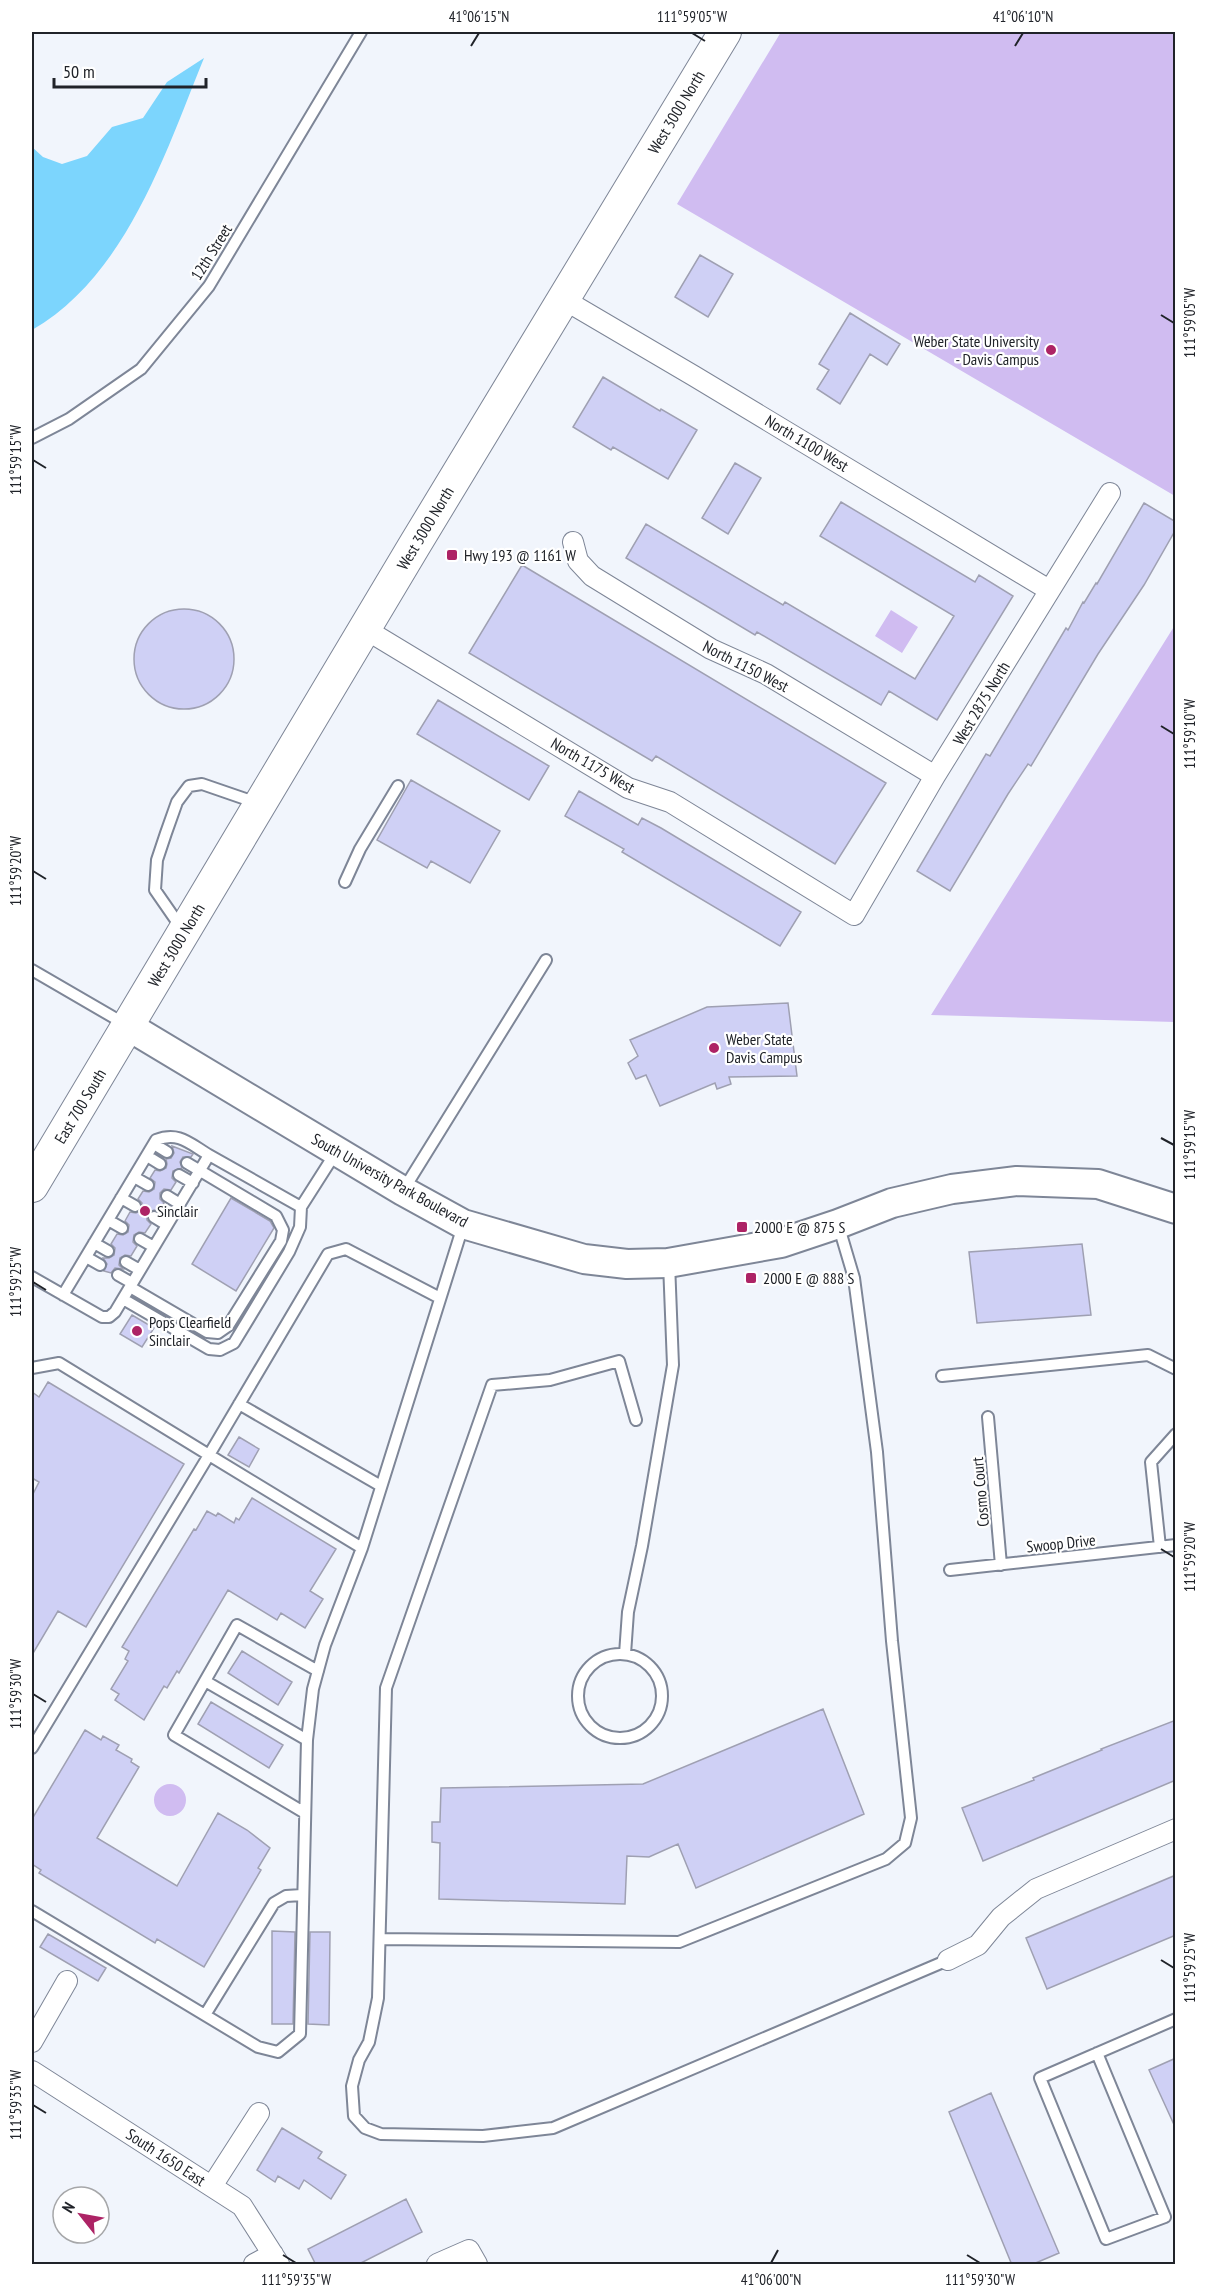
<svg xmlns="http://www.w3.org/2000/svg" width="1207" height="2296" font-family="'PT Sans Narrow',sans-serif">
	<style>
		.green { fill: #d0bcf1 }
		.water { fill: #7cd5fd }
		.building { fill: #cfd0f5; stroke: #9fa0b2; stroke-width: 1.5 }
		.lines { fill: none; stroke-linecap: round; stroke-linejoin: round }
		.lane-casing { stroke: #7e8697; stroke-width: 14 }
		.street-casing { stroke: #7e8697; stroke-width: 22 }
		.secondary-casing { stroke: #7e8697; stroke-width: 32 }
		.primary-casing { stroke: #7e8697; stroke-width: 34 }
		.lane { stroke: #fff; stroke-width: 10 }
		.street { stroke: #fff; stroke-width: 20 }
		.secondary { stroke: #fff; stroke-width: 28 }
		.primary { stroke: #fff; stroke-width: 32 }
		.ticks { fill: none; stroke: #202329; stroke-width: 2 }
		.poi-dot { fill: #ad2365; stroke: #fff; stroke-width: 2 }
		.labels { text-anchor: middle; stroke-width: 4.5; stroke-linejoin: round; paint-order: stroke }
		.street-label { font-size: 16px; fill: #202329; stroke: #fff }
		.poi-label { font-size: 16px; fill: #202329; stroke: #fff; text-anchor: start }
		.neatline { fill: none; stroke: #202329; stroke-width: 2 }
		.ticks-label { font-size: 15px; text-anchor: middle; fill: #202329 }
	</style>
	<rect width="100%" height="100%" fill="#f1f5fc"/>
	<path class="green" d="M 781,32 L 1175,32 L 1175,496 L 677,204 Z
		M 891,610 L 918,627 L 902,653 L 875,636 Z
		M 1175,625 L 1175,1022 L 931,1015 Z
		M154 1800a16 16 0 1 1 32 0a16 16 0 1 1-32 0Z"/>
	<path class="water" d="M 204,58 C 165,154 126,276 32,330 L 32,147 L 43,157 L 62,164 L 87,156 L 112,127 L 143,118 L 167,82 Z"/>
	<path class="building" d="M 700,255 L 733,274 L 708,317 L 675,297 Z
		M 850,313 L 900,344 L 887,365 L 870,354 L 840,404 L 817,389 L 829,370 L 819,364 Z
		M 603,377 L 660,411 L 661,409 L 697,430 L 668,479 L 613,447 L 611,450 L 573,427 Z
		M 735,463 L 761,478 L 728,534 L 702,518 Z
		M 841,502 L 975,582 L 979,575 L 1013,596 L 937,720 L 889,691 L 881,705 L 757,632 L 755,635 L 626,558 L 646,524 L 783,605 L 785,602 L 915,679 L 954,616 L 820,536 Z
		M 1144,503 L 1176,522 L 1176,529 L 1144,585 L 1098,654 L 1031,766 L 1028,764 L 1008,794 L 950,891 L 917,871 L 986,754 L 990,756 L 1066,628 L 1068,630 L 1083,602 L 1084,603 L 1096,583 L 1097,584 Z
		M 522,565 L 886,783 L 835,864 L 656,756 L 652,761 L 469,653 Z
		M134 659a50 50 0 1 1 100 0a50 50 0 1 1-100 0Z
		M 438,700 L 549,766 L 529,800 L 417,734 Z
		M 411,780 L 500,831 L 470,883 L 431,861 L 427,868 L 377,840 Z
		M 579,791 L 638,825 L 642,818 L 661,828 L 801,912 L 780,946 L 622,852 L 624,849 L 565,816 Z
		M 788,1003 L 797,1076 L 729,1077 L 731,1084 L 717,1089 L 715,1083 L 660,1106 L 646,1075 L 636,1079 L 628,1063 L 638,1056 L 630,1040 L 707,1007 Z
		M 172,1146 L 193,1154 L 191,1157 L 183,1157 L 180,1162 L 182,1168 L 173,1171 L 172,1178 L 176,1182 L 171,1190 L 164,1189 L 160,1193 L 160,1199 L 164,1203 L 159,1211 L 154,1210 L 147,1214 L 147,1220 L 151,1224 L 145,1233 L 139,1232 L 134,1235 L 133,1242 L 137,1246 L 131,1256 L 125,1255 L 120,1258 L 119,1265 L 123,1269 L 115,1268 L 111,1273 L 104,1271 L 107,1264 L 103,1258 L 109,1258 L 114,1255 L 115,1248 L 111,1244 L 117,1234 L 123,1235 L 128,1232 L 129,1225 L 125,1221 L 130,1212 L 136,1213 L 141,1210 L 142,1203 L 138,1199 L 143,1191 L 149,1192 L 154,1189 L 155,1182 L 150,1178 L 155,1170 L 160,1171 L 166,1168 L 167,1164 L 166,1159 L 171,1158 L 174,1153 Z
		M 231,1198 L 270,1221 L 274,1228 L 236,1291 L 192,1264 Z
		M 1082,1244 L 1091,1315 L 977,1323 L 969,1252 Z
		M 132,1315 L 154,1328 L 142,1347 L 120,1334 Z
		M 48,1382 L 184,1464 L 86,1627 L 58,1611 L 32,1655 L 32,1496 L 39,1482 L 32,1478 L 32,1392 L 39,1397 Z
		M 239,1437 L 259,1449 L 249,1467 L 228,1455 Z
		M 252,1498 L 336,1549 L 310,1591 L 323,1599 L 305,1628 L 281,1613 L 277,1620 L 228,1590 L 179,1673 L 177,1671 L 167,1688 L 164,1686 L 144,1720 L 115,1700 L 119,1694 L 111,1689 L 128,1661 L 125,1659 L 129,1651 L 122,1647 L 194,1529 L 196,1530 L 207,1511 L 216,1516 L 218,1513 L 234,1523 L 236,1518 L 239,1520 Z
		M 242,1651 L 292,1682 L 278,1705 L 228,1673 Z
		M 211,1702 L 283,1745 L 269,1768 L 198,1724 Z
		M 823,1709 L 864,1814 L 696,1888 L 678,1844 L 649,1857 L 627,1856 L 625,1904 L 439,1899 L 440,1843 L 432,1842 L 432,1822 L 440,1822 L 441,1788 L 643,1784 Z
		M 1176,1720 L 1176,1780 L 983,1861 L 962,1808 L 1034,1780 L 1033,1778 L 1102,1750 L 1101,1749 Z
		M 85,1730 L 101,1740 L 103,1736 L 119,1745 L 116,1750 L 132,1759 L 131,1762 L 139,1767 L 97,1838 L 177,1886 L 218,1813 L 247,1830 L 270,1848 L 258,1868 L 261,1870 L 204,1967 L 157,1939 L 155,1943 L 39,1873 L 41,1870 L 32,1864 L 32,1819 Z
		M 1176,1875 L 1176,1935 L 1047,1989 L 1026,1938 Z
		M 272,1931 L 295,1932 L 293,2024 L 272,2024 Z
		M 310,1932 L 330,1932 L 329,2025 L 308,2024 Z
		M 48,1934 L 106,1968 L 98,1981 L 40,1947 Z
		M 1176,2058 L 1176,2129 L 1149,2070 Z
		M 991,2093 L 1059,2253 L 1031,2265 L 1012,2265 L 949,2112 Z
		M 282,2128 L 322,2152 L 318,2158 L 346,2175 L 331,2199 L 304,2180 L 299,2189 L 278,2176 L 275,2182 L 257,2170 Z
		M 406,2199 L 422,2232 L 357,2265 L 316,2265 L 308,2249 Z"/>
	<g class="lines">
		<g class="lane-casing">
			<path id="lane" d="M 32,438 L 69,419 L 141,369 L 209,286 L 361,32
				M 345,882 L 360,849 L 398,786
				M 182,929 L 155,890 L 157,860 L 166,833 L 177,802 L 189,786 L 202,784 L 257,803
				M 32,970 L 125,1024
				M 154,1144 L 167,1152
				M 147,1156 L 160,1164
				M 179,1175 L 193,1183
				M 134,1177 L 148,1185
				M 404,1189 L 546,960
				M 167,1196 L 180,1204
				M 121,1198 L 135,1206
				M 154,1217 L 167,1225
				M 108,1220 L 122,1228
				M 140,1239 L 154,1247
				M 94,1243 L 108,1251
				M 86,1257 L 100,1265
				M 126,1262 L 140,1270
				M 118,1275 L 132,1283
				M 32,1277 L 102,1317 L 109,1317 L 115,1312 L 209,1155 L 301,1207 L 336,1152
				M 130,1287 L 207,1332 L 218,1333 L 228,1326 L 281,1241 L 283,1230 L 276,1216 L 187,1163
				M 63,1295 L 156,1140 C 179,1131 190,1144 209,1155
				M 123,1299 L 209,1349 L 220,1350 L 234,1343 L 289,1252 L 300,1227 L 301,1207
				M 32,1368 L 59,1363 L 209,1455 L 32,1748
				M 942,1376 L 1148,1355 L 1176,1369
				M 239,1404 L 381,1486
				M 988,1417 L 1001,1565
				M 636,1420 L 619,1361 L 550,1380 L 492,1385 L 386,1688 L 378,1998 L 369,2042 L 359,2060 L 352,2086 L 354,2116 L 365,2128 L 381,2134 L 483,2136 L 553,2128 L 948,1960
				M 1160,1547 L 1151,1462 L 1176,1434
				M 362,1548 L 209,1455 L 328,1254 L 346,1249 L 440,1298
				M 950,1570 L 1176,1545
				M 625,1654 L 628,1612 L 642,1546 L 673,1365 L 669,1263
				M578 1696a42 42 0 1 1 84 0a42 42 0 1 1-84 0Z
				M 205,1681 L 307,1740
				M 305,1813 L 174,1735 L 237,1625 L 318,1671
				M 32,1911 L 258,2047 L 278,2052 L 300,2034 L 307,1740 L 313,1689 L 325,1645 L 362,1548 L 463,1226
				M 380,1939 L 679,1942 L 886,1859 L 905,1843 L 911,1818 L 892,1641 L 877,1452 L 854,1278 L 838,1224
				M 205,2015 L 274,1903 L 286,1896 L 302,1895
				M 1097,2053 L 1165,2217 L 1106,2239 L 1040,2078 L 1176,2019"/>
		</g>
		<g class="street-casing">
			<path id="street" d="M 563,299 L 694,376 L 1049,590
				M 573,542 L 578,561 L 592,576 L 711,649 L 766,674 L 935,776
				M 365,629 L 628,788 L 670,802 L 854,915 L 935,776 L 1110,493
				M 948,1960 L 978,1945 L 1001,1917 L 1036,1889 L 1176,1829
				M 32,2042 L 67,1981
				M 32,2071 L 242,2206 L 279,2264
				M 212,2186 L 259,2113
				M 254,2264 L 273,2254
				M 437,2264 L 469,2250 L 477,2264"/>
		</g>
		<g class="secondary-casing">
			<path id="secondary" d="M 128,1026 L 403,1191 L 463,1224 L 584,1259 L 627,1264 L 668,1263 L 781,1243 L 838,1224 L 892,1203 L 952,1189 L 1017,1181 L 1098,1184 L 1176,1209"/>
		</g>
		<g class="primary-casing">
			<path id="primary" d="M 32,1186 L 414,546 L 725,32"/>
		</g>
		<use href="#lane" class="lane"/>
		<use href="#street" class="street"/>
		<use href="#secondary" class="secondary"/>
		<use href="#primary" class="primary"/>
	</g>
	<path class="ticks" d="M 692,33 L 705,41M 471,46 L 479,33M 1015,46 L 1023,33M 1161,315 L 1174,323M 33,460 L 46,468M 1161,726 L 1174,734M 33,871 L 46,879M 1161,1138 L 1174,1145M 33,1282 L 46,1290M 1161,1549 L 1174,1557M 33,1694 L 46,1702M 1161,1960 L 1174,1968M 33,2105 L 46,2113M 283,2255 L 296,2263M 967,2255 L 980,2263M 771,2263 L 778,2250"/>
	<g class="poi-dot">
		<circle cx="1051" cy="350" r="6"/>
		<rect x="446" y="549" width="12" height="12" rx="3"/>
		<circle cx="714" cy="1048" r="6"/>
		<circle cx="145" cy="1211" r="6"/>
		<rect x="736" y="1221" width="12" height="12" rx="3"/>
		<rect x="745" y="1272" width="12" height="12" rx="3"/>
		<circle cx="137" cy="1331" r="6"/>
	</g>
	<g class="labels">
		<g class="street-label">
			<text transform="translate(676 112) rotate(-59)" y="6">West 3000 North</text>
			<text transform="translate(211 252) rotate(-58)" y="6">12th Street</text>
			<text transform="translate(807 443) rotate(31)" y="6">North 1100 West</text>
			<text transform="translate(425 528) rotate(-59)" y="6">West 3000 North</text>
			<text transform="translate(746 666) rotate(27)" y="6">North 1150 West</text>
			<text transform="translate(981 703) rotate(-59)" y="6">West 2875 North</text>
			<text transform="translate(593 765) rotate(30)" y="6">North 1175 West</text>
			<text transform="translate(176 945) rotate(-59)" y="6">West 3000 North</text>
			<text transform="translate(80 1106) rotate(-59)" y="6">East 700 South</text>
			<text transform="translate(390 1180) rotate(29)" y="6">South University Park Boulevard</text>
			<text transform="translate(980 1492) rotate(-95)" y="6">Cosmo Court</text>
			<text transform="translate(1061 1543) rotate(-6)" y="6">Swoop Drive</text>
			<text transform="translate(166 2157) rotate(33)" y="6">South 1650 East</text>
		</g>
		<g class="poi-label">
			<text x="1039" y="347" text-anchor="end">Weber State University<tspan x="1039" dy="18">- Davis Campus</tspan></text>
			<text x="464" y="561">Hwy 193 @ 1161 W</text>
			<text x="726" y="1045">Weber State<tspan x="726" dy="18">Davis Campus</tspan></text>
			<text x="157" y="1217">Sinclair</text>
			<text x="754" y="1233">2000 E @ 875 S</text>
			<text x="763" y="1284">2000 E @ 888 S</text>
			<text x="149" y="1328">Pops Clearfield<tspan x="149" dy="18">Sinclair</tspan></text>
		</g>
	</g>
	<rect width="1207" height="2296" fill="none" stroke="#ffffff" stroke-width="66"/>
	<g transform="translate(81 2215) rotate(301)"><circle r="28" fill="#ffffff" stroke="#a6a7a9" stroke-width="1.5"/>
	<path d="M0-4.5L10 22L0 15L-10 22Z" fill="#ad2365"/>
	<text y="-9" font-size="16" font-weight="bold" text-anchor="middle" fill="#202329">N</text>
	</g>
	<path d="M54 78v9h152v-9" fill="none" stroke="#202329" stroke-width="3"/>
	<text x="63" y="78" font-size="18" fill="#202329" stroke="#ffffff" stroke-width="4.5" paint-order="stroke">50 m</text>
	<rect x="33" y="33" width="1141" height="2230" class="neatline"/>
	<g class="ticks-label">
		<text x="479" y="22">41°06'15"N</text>
		<text x="692" y="22">111°59'05"W</text>
		<text x="1023" y="22">41°06'10"N</text>
		<text transform="translate(1190 323) rotate(-90)" y="5">111°59'05"W</text>
		<text transform="translate(16 460) rotate(-90)" y="5">111°59'15"W</text>
		<text transform="translate(1190 734) rotate(-90)" y="5">111°59'10"W</text>
		<text transform="translate(16 871) rotate(-90)" y="5">111°59'20"W</text>
		<text transform="translate(1190 1145) rotate(-90)" y="5">111°59'15"W</text>
		<text transform="translate(16 1282) rotate(-90)" y="5">111°59'25"W</text>
		<text transform="translate(1190 1557) rotate(-90)" y="5">111°59'20"W</text>
		<text transform="translate(16 1694) rotate(-90)" y="5">111°59'30"W</text>
		<text transform="translate(1190 1968) rotate(-90)" y="5">111°59'25"W</text>
		<text transform="translate(16 2105) rotate(-90)" y="5">111°59'35"W</text>
		<text x="296" y="2285">111°59'35"W</text>
		<text x="771" y="2285">41°06'00"N</text>
		<text x="980" y="2285">111°59'30"W</text>
	</g>
</svg>
